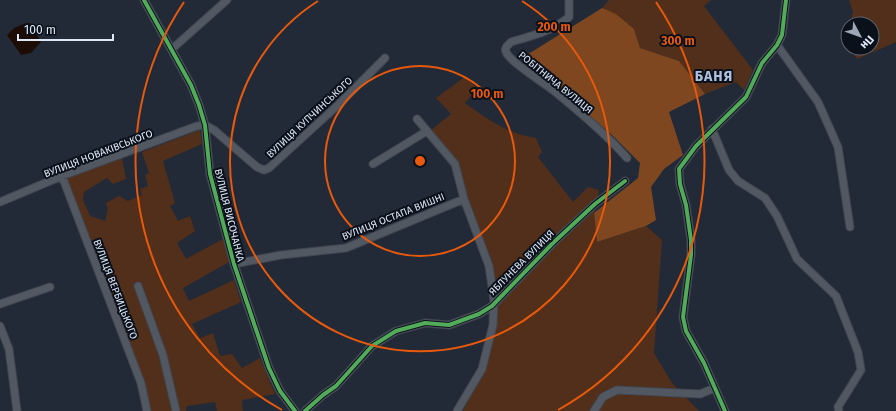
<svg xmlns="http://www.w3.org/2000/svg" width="896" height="411" font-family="'Fira Sans',sans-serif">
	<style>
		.green { fill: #512f1a }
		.forest { fill: #7e4720 }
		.water { fill: #1d0c05 }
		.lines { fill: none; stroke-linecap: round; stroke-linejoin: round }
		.minor-casing { stroke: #404651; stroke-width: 9 }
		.minor { stroke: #525861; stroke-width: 7 }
		.cycleway-casing { stroke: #0b111b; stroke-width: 6 }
		.cycleway { stroke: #51ab58; stroke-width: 4 }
		.ring { fill: none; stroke: #e8590c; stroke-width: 2 }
		.labels { text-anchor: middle; stroke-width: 4; stroke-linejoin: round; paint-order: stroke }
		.street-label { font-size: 10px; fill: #dee8f7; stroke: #0b111b }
		.district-label { font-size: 14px; font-weight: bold; letter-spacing: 1px; fill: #aec1df; stroke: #0b111b }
		.centre { fill: #e8590c; stroke: #0b111b; stroke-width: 2 }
		.ring-label { font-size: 12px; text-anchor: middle; font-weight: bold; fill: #e8590c; stroke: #0b111b; stroke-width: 4; stroke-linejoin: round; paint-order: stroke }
	</style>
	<rect width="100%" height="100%" fill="#222a37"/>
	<path class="green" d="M 609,0 L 711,0 L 704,6 L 753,70 L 744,90 L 736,82 L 705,94 L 679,61 L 640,48 L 634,29 L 602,8 Z
		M 849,0 L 896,0 L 896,42 L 857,59 L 850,48 L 872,48 L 872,24 L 850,24 L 853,12 Z
		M 466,76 L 477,89 L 465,103 C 487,119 508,134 536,138 L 542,152 L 538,157 L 573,202 L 588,187 L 599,190 L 594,213 L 597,242 L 646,226 L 662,240 L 654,353 L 672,383 L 699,411 L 463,411 L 484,370 L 496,309 L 495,283 L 468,202 L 457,162 L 430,131 L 451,114 L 436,98 Z
		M 200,130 L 202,144 L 163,161 L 175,203 L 170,206 L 178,221 L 190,216 L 195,231 L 177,243 L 186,259 L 223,239 L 229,262 L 183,288 L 189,301 L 234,280 L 241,302 L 192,324 L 200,338 L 213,333 L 220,356 L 232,354 L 242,368 L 260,358 L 275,394 L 242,400 L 243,411 L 217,411 L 215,402 L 187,406 L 186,411 L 149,411 L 60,179 L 122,158 L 126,179 L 113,184 L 107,178 L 84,192 L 83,200 L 90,216 L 105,221 L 108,209 L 106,203 L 119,196 L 128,201 L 142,195 L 140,189 L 148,186 L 145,175 L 149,173 L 142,152 Z"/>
	<path class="forest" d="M 602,8 L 616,14 L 634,29 L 640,48 L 679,61 L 705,94 L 669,112 L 683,155 L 664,169 L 651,187 L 656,220 L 646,226 L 597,242 L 594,213 L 638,178 L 640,163 L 612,135 L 522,58 Z"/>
	<path class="water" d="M 26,23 L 30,23 L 41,42 L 31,53 L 21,55 L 7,35 L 14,28 Z"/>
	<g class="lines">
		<g class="minor-casing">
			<path id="minor" d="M 144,0 L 191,85 L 199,105 L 205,125 L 210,174 L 234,264 L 269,368 L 280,391 L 295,411
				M 569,0 L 569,17 C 553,31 531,36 511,42 C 508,45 504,48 506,52 C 510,62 544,83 554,91 C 580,112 605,133 627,158
				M 777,45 L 818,102 L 838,147 L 850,227
				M 172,49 L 227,0
				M 417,119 L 455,164 L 464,199 L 489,266 L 494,300 L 493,325 L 482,369 L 457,411
				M 205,125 L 214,130 L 257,167 L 264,170 L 269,168 L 338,105 L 385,58
				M 712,129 L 729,170 L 738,181 L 765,198 L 777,216 L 797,259 L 836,296 L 858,352 L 861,370 L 838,407 L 839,411
				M 373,164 L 427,131
				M 62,176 L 141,383 L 147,411
				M 0,202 L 62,176 L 197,126 L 205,125
				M 234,264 L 281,255 L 346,248 L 464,199
				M 138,286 L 163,355 L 176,411
				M 0,304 L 50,287
				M 0,326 L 9,349 L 17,411
				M 305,411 L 323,395 L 336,386 L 372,346 L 396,331 L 425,323 L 449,325 L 479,314 L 492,306 L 553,243 L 595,204 L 625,181
				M 594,411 L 603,397 L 617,390 L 700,394 L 715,388
				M 725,411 L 704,363 L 686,331 L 683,317 L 691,255 L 691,240 L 686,205 L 680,184 L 679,169 L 696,146 L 746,97 L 762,63 L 777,45 L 782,35 L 786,0"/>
		</g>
		<use href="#minor" class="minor"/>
		<g class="cycleway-casing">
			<path id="cycleway" d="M 144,0 L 191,85 L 199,105 L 205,125 L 210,174 L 234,264 L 269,368 L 280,391 L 295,411
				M 305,411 L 323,395 L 336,386 L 372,346 L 396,331 L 425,323 L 449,325 L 479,314 L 492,306 L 553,243 L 595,204 L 625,181
				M 725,411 L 704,363 L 686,331 L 683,317 L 691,255 L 691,240 L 686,205 L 680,184 L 679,169 L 696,146 L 746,97 L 762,63 L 777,45 L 782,35 L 786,0"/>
		</g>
		<use href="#cycleway" class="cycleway"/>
	</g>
	<g class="ring">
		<circle cx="420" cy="161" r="95"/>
		<path d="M522 1A190 190 0 1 1 318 1"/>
		<path d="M282 410A285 285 0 0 1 184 2M656 2A285 285 0 0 1 558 410"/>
	</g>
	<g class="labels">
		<g class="street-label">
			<text transform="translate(556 82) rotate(39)" y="4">РОБІТНИЧА ВУЛИЦЯ</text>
			<text transform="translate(309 117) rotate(-43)" y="4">ВУЛИЦЯ КУПЧИНСЬКОГО</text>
			<text transform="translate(98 153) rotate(-21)" y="4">ВУЛИЦЯ НОВАКІВСЬКОГО</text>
			<text transform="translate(230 215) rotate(76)" y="4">ВУЛИЦЯ ВИСОЧАНКА</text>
			<text transform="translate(393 216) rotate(-22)" y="4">ВУЛИЦЯ ОСТАПА ВИШНІ</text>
			<text transform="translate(521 262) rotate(-45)" y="4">ЯБЛУНЕВА ВУЛИЦЯ</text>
			<text transform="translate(116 289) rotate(69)" y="4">ВУЛИЦЯ ВЕРБИЦЬКОГО</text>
		</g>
		<g class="district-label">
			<text x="714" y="81">БАНЯ</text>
		</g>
	</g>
	<circle cx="420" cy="161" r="6" class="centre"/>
	<g class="ring-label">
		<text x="554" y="31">200 m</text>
		<text x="678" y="45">300 m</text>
		<text x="487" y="98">100 m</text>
	</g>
	<g transform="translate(860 36) rotate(131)"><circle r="19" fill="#0b111b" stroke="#5f6773"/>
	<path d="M0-3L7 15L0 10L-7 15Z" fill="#9ca6b4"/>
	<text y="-6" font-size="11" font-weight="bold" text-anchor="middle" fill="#dee8f7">Пн</text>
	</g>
	<path d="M18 34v6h95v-6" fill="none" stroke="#dee8f7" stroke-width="2"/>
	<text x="24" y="34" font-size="12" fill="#dee8f7" stroke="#0b111b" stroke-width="3" paint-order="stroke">100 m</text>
</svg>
